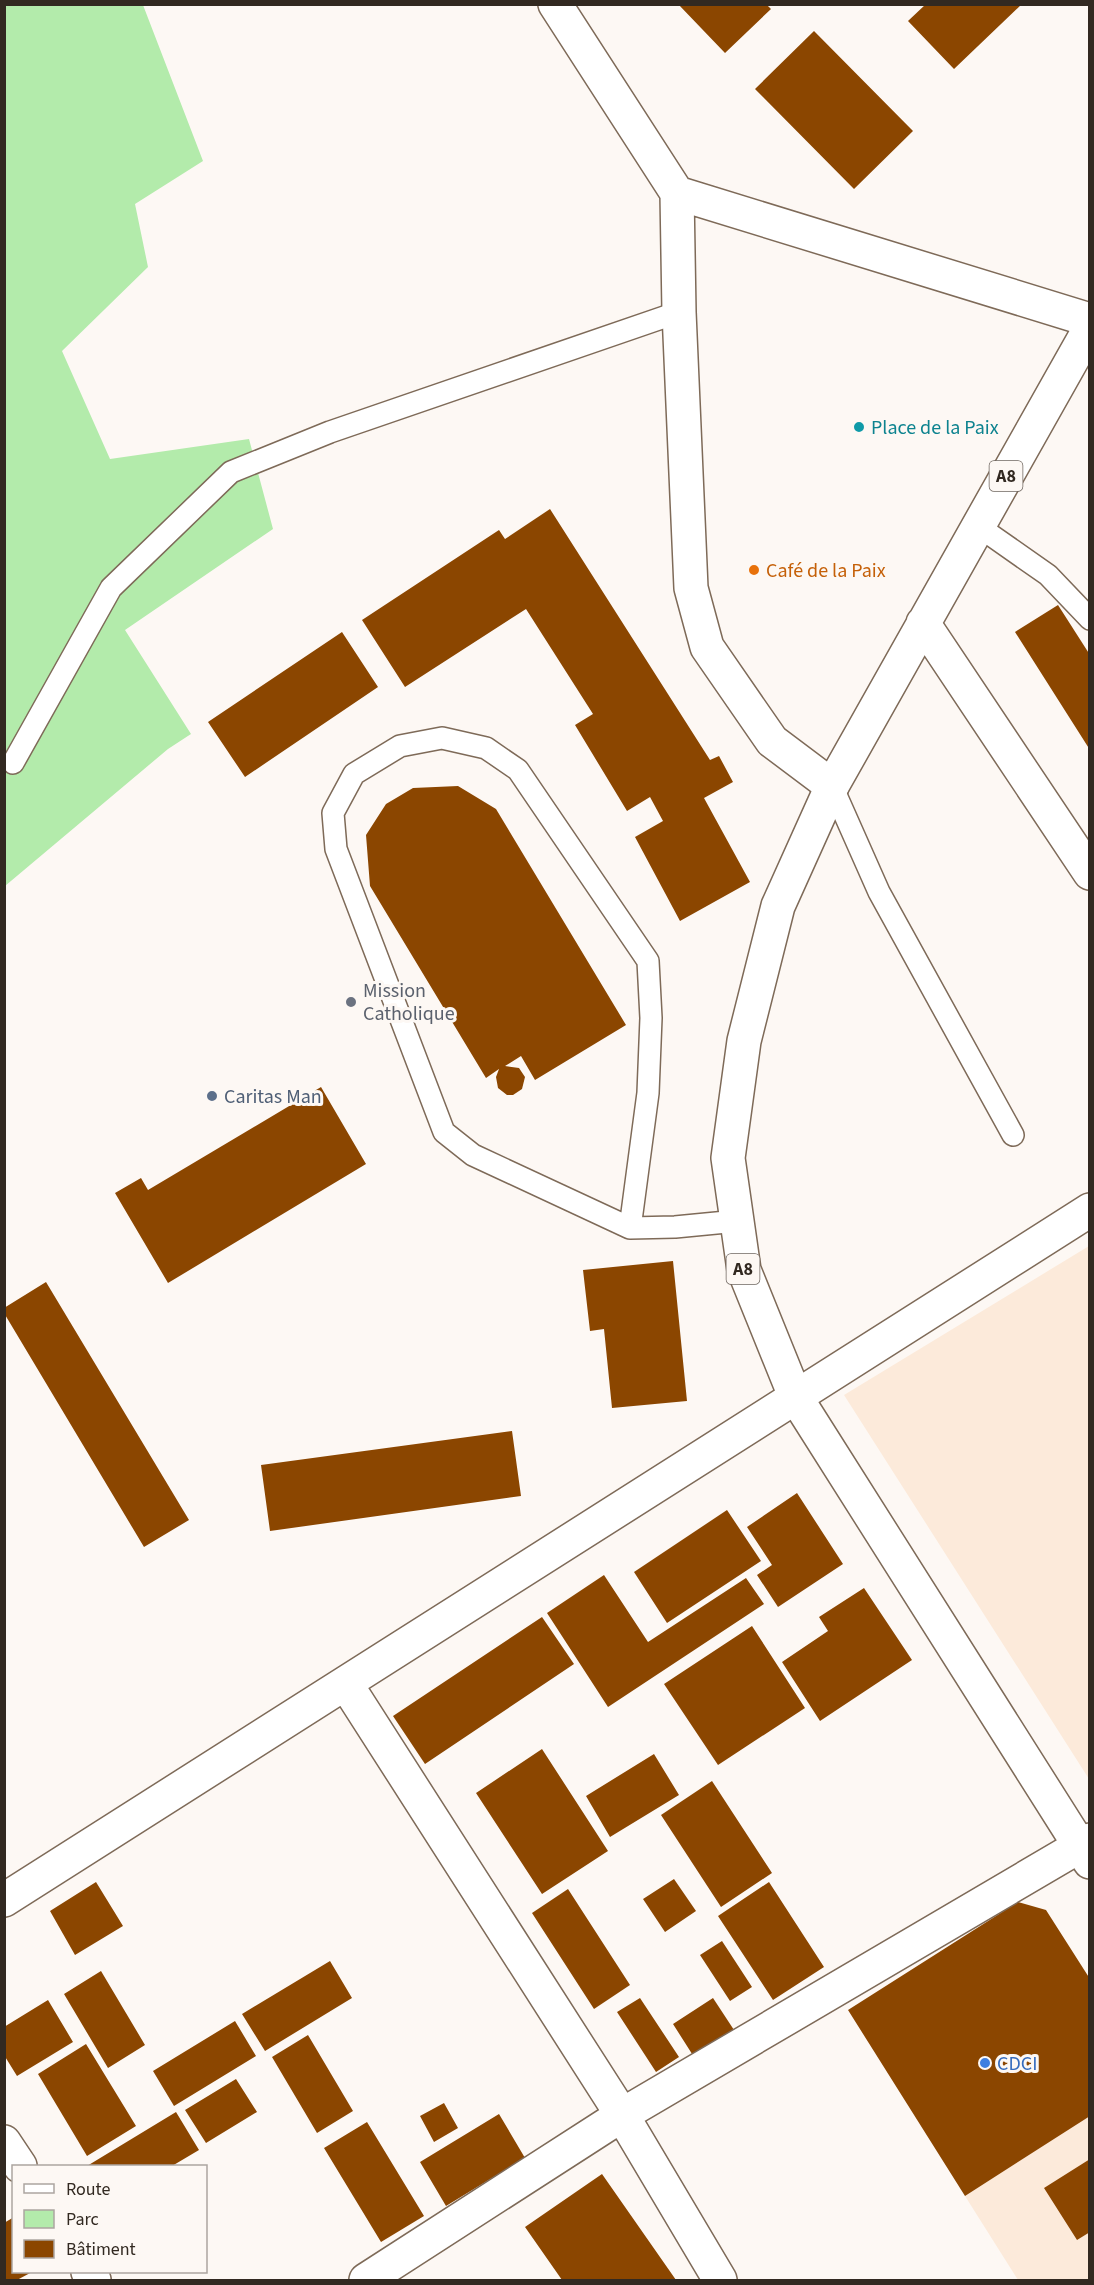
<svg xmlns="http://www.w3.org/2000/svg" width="1094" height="2285" font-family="'Source Sans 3',sans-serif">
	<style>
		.built { fill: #fceada }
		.green { fill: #b3ebab }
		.building { fill: #8b4600 }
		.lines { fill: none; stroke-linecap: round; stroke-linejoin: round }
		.service-casing { stroke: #7e6a58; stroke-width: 24 }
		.minor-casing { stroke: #7e6a58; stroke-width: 36 }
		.primary-casing { stroke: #7e6a58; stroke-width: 36 }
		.service { stroke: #fff; stroke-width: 21 }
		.minor { stroke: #fff; stroke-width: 33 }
		.primary { stroke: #fff; stroke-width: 33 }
		.culture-dot { fill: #0f9aa8; stroke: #fdf8f4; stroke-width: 2 }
		.food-dot { fill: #e8710a; stroke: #fdf8f4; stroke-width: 2 }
		.worship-dot { fill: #6b7280; stroke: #fdf8f4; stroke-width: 2 }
		.service-dot { fill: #5c6f8a; stroke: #fdf8f4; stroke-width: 2 }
		.shop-dot { fill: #3f7fe0; stroke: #fdf8f4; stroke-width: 2 }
		.labels { text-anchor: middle; stroke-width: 6; stroke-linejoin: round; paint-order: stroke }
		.shield { fill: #fdf8f4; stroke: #6f6760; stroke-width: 1.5 }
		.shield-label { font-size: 18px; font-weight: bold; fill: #322921 }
		.culture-label { font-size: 20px; fill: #0d838f; stroke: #fdf8f4; text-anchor: start }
		.food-label { font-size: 20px; fill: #c56008; stroke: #fdf8f4; text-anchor: start }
		.worship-label { font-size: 20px; fill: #5b616d; stroke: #fdf8f4; text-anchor: start }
		.service-label { font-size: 20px; fill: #4e5e75; stroke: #fdf8f4; text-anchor: start }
		.shop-label { font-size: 20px; fill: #366cbe; stroke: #fdf8f4; text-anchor: start }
	</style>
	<rect width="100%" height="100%" fill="#fdf8f4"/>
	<path class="built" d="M 1089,1246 L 1089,1779 L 844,1395 Z
		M 1089,2116 L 1089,2280 L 1018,2280 L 965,2196 Z"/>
	<path class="green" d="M 5,5 L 143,5 L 203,161 L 135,204 L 148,267 L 62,351 L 110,459 L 249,439 L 273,529 L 125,630 L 191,734 L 168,749 L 5,886 Z"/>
	<path class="building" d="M 678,4 L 766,4 L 771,9 L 725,53 Z
		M 926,4 L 1022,4 L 954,69 L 908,21 Z
		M 814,31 L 913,131 L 854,189 L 755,89 Z
		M 550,509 L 710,760 L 719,756 L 733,782 L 704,798 L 750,882 L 680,921 L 635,837 L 663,821 L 650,797 L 627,811 L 575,725 L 593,714 L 526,609 L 405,687 L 362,620 L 499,530 L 505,539 Z
		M 1058,605 L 1090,655 L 1090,750 L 1015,632 Z
		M 342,632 L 378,687 L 245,777 L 208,722 Z
		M 458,786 L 496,809 L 626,1025 L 535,1080 L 521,1056 L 505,1066 L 519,1068 L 525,1077 L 522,1089 L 513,1095 L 507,1095 L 498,1088 L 496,1077 L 499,1069 L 486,1078 L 370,886 L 366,835 L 386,804 L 413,788 Z
		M 321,1087 L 366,1164 L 168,1283 L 115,1193 L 141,1178 L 148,1190 Z
		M 673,1261 L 687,1401 L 612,1408 L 604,1329 L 590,1331 L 583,1270 Z
		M 46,1282 L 189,1520 L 144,1547 L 4,1313 L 4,1308 Z
		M 512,1431 L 521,1496 L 270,1531 L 261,1465 Z
		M 797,1493 L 843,1564 L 778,1607 L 757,1575 L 772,1565 L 747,1527 Z
		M 727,1510 L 761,1561 L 667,1623 L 634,1572 Z
		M 604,1575 L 648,1642 L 746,1578 L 764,1604 L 608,1707 L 547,1613 Z
		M 864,1588 L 912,1660 L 820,1721 L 782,1662 L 828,1631 L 819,1617 Z
		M 542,1617 L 574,1664 L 425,1764 L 393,1716 Z
		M 752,1626 L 805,1708 L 718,1765 L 664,1684 Z
		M 542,1749 L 608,1851 L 542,1894 L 476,1793 Z
		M 654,1754 L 679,1795 L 610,1837 L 586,1796 Z
		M 712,1781 L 772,1873 L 721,1907 L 661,1815 Z
		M 674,1879 L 696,1911 L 665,1932 L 643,1899 Z
		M 96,1882 L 123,1926 L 75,1955 L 50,1911 Z
		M 769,1882 L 824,1967 L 773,2000 L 718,1916 Z
		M 568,1889 L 630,1985 L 594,2009 L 532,1913 Z
		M 1018,1902 L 1046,1910 L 1090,1979 L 1090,2116 L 965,2196 L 848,2010 Z
		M 722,1941 L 752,1987 L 730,2001 L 700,1955 Z
		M 330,1961 L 352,1998 L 265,2051 L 242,2014 Z
		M 101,1971 L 145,2045 L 108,2068 L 64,1994 Z
		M 640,1998 L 679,2057 L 656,2072 L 617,2012 Z
		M 713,1998 L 734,2030 L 694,2057 L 673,2024 Z
		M 48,2000 L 73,2042 L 17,2076 L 4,2055 L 4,2027 Z
		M 235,2021 L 256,2056 L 174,2106 L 153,2071 Z
		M 308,2035 L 353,2111 L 317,2133 L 272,2057 Z
		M 86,2044 L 136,2126 L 87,2156 L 38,2074 Z
		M 236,2079 L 257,2112 L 206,2143 L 185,2110 Z
		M 444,2103 L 458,2128 L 434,2142 L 420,2116 Z
		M 176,2112 L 199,2150 L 172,2166 L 87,2166 Z
		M 499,2114 L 525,2158 L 446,2206 L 420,2162 Z
		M 367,2122 L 424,2216 L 381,2242 L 324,2148 Z
		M 1090,2159 L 1090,2232 L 1077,2240 L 1044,2188 Z
		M 602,2174 L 676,2280 L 562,2280 L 525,2227 Z
		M 14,2217 L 14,2272 L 32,2272 L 17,2280 L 4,2280 L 4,2223 Z"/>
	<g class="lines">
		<g class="service-casing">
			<path id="service" d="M 978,526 L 1048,575 L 1090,619
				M 13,763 L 111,588 L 231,472 L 330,432 L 679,312
				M 832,786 L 879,892 L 1013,1135
				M 630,1228 L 648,1093 L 651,1018 L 648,961 L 518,770 L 486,748 L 442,738 L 400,746 L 354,774 L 333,813 L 336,849 L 444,1132 L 473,1155 L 630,1228 L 675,1227 L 737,1221"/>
		</g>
		<g class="minor-casing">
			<path id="minor" d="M 555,4 L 677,193 L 1090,320
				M 677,193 L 679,312 L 691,588 L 707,647 L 772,741 L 832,786
				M 346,1684 L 622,2115 L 720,2280
				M 4,1900 L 1090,1210
				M 4,2142 L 20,2166
				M 88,2272 L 94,2280
				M 366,2280 L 622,2115 L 1090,1840"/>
		</g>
		<g class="primary-casing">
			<path id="primary" d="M 1090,328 L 832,786 L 778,906 L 744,1041 L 728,1158 L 744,1270 L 795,1396 L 1090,1862
				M 923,623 L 1090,873"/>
		</g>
		<use href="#service" class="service"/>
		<use href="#minor" class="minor"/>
		<use href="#primary" class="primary"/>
	</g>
	<circle class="culture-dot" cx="859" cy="427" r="6"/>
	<circle class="food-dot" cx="754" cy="570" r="6"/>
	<circle class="worship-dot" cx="351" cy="1002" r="6"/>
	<circle class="service-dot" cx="212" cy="1096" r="6"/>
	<circle class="shop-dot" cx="985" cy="2063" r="6"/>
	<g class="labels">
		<g class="shield">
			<rect x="989.5" y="461" width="33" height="30" rx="4.5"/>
			<rect x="726.5" y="1254" width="33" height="30" rx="4.5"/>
		</g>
		<g class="shield-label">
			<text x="1006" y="482">A8</text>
			<text x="743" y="1275">A8</text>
		</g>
		<g class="culture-label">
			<text x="871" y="434">Place de la Paix</text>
		</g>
		<g class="food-label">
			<text x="766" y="577">Café de la Paix</text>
		</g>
		<g class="worship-label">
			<text x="363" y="997">Mission<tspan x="363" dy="23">Catholique</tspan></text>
		</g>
		<g class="service-label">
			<text x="224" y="1103">Caritas Man</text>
		</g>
		<g class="shop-label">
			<text x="997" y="2070">CDCI</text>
		</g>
	</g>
	<rect width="1094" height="2285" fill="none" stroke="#322921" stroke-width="12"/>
	<rect x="12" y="2165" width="195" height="108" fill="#fdf8f4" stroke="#aca5a0" stroke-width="1.5"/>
	<rect x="24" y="2184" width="30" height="9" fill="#ffffff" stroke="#aca5a0" stroke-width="1.5"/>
	<text x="66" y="2195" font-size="18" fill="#322921">Route</text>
	<rect x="24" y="2210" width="30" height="18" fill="#b3ebab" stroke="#aca5a0" stroke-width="1.5"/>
	<text x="66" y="2225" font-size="18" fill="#322921">Parc</text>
	<rect x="24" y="2240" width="30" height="18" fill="#8b4600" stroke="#aca5a0" stroke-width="1.5"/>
	<text x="66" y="2255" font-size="18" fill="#322921">Bâtiment</text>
</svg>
